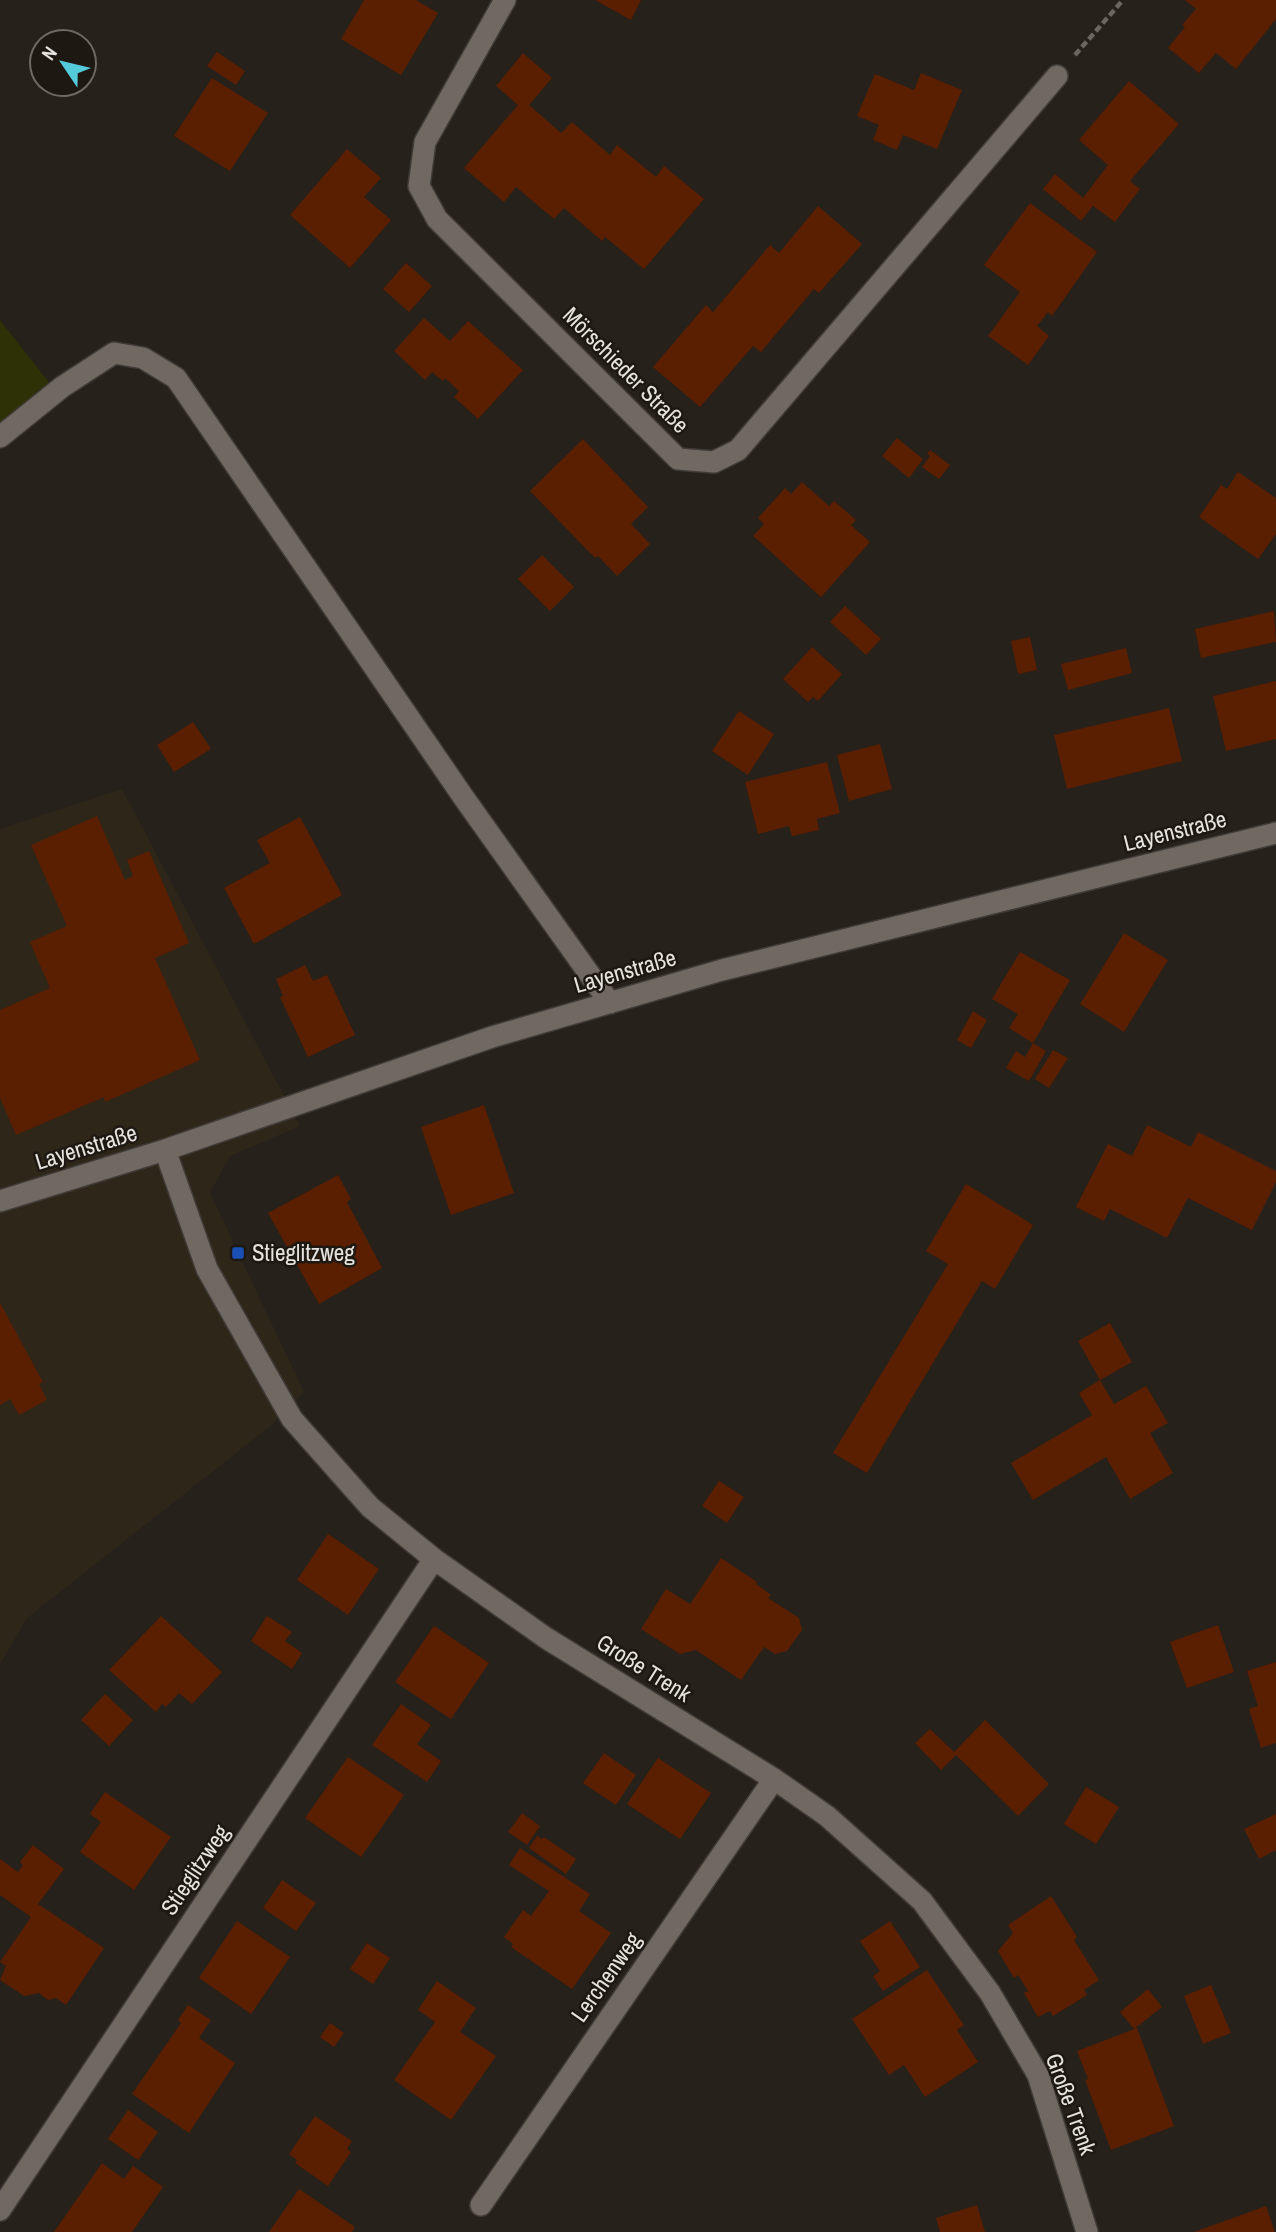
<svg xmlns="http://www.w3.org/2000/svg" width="1276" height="2232" font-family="'Archivo Narrow',sans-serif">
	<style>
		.built { fill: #2f261a }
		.green { fill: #2e3005 }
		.building { fill: #5a1e01 }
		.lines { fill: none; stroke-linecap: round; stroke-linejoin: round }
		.minor-casing { stroke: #3f3b36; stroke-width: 24 }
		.path { stroke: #6b6661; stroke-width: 4.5; stroke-dasharray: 7 3.5; stroke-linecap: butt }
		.minor { stroke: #706962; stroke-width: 21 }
		.transit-dot { fill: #1a4fb4; stroke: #1d1812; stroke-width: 2.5 }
		.labels { text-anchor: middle; stroke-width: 5; stroke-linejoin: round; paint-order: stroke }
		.street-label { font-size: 23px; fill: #e7e3df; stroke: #1d1812 }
		.poi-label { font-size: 23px; fill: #e7e3df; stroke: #1d1812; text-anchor: start }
	</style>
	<rect width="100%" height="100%" fill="#27211b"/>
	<path class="built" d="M 122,789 L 300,1126 L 230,1156 L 210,1193 L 304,1392 L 268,1428 L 27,1618 L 0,1664 L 0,829 Z"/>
	<path class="green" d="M 0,320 L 51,385 L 0,425 Z"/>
	<path class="building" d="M 364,0 L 416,0 L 438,13 L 401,75 L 341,39 Z
		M 595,0 L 641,0 L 631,20 Z
		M 1185,0 L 1276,0 L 1276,19 L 1236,69 L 1216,53 L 1199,73 L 1168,48 L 1185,27 L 1182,25 L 1196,9 Z
		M 217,52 L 245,71 L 236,85 L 207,66 Z
		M 523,53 L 552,78 L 529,105 L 561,133 L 572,122 L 610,155 L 617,145 L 656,177 L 664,166 L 704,199 L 644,269 L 605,237 L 602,241 L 564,208 L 554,219 L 516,187 L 504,202 L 464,168 L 518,105 L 496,86 Z
		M 921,73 L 962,90 L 937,149 L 903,135 L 897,150 L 873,140 L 879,125 L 857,116 L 875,74 L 914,90 Z
		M 212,78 L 268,113 L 230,171 L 174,136 Z
		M 1129,81 L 1179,124 L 1130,181 L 1140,189 L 1115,222 L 1093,206 L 1081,221 L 1043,189 L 1055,174 L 1083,198 L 1108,165 L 1079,140 Z
		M 347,149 L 381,178 L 364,197 L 391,220 L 350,268 L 290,215 Z
		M 1030,203 L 1097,252 L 1052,316 L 1048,312 L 1037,326 L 1049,336 L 1028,365 L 988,336 L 1020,292 L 984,265 Z
		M 818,206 L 862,244 L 819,293 L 814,289 L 761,352 L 753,346 L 700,407 L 653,367 L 706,305 L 713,312 L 770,245 L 779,253 Z
		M 406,263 L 432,286 L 409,312 L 383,289 Z
		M 424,318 L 450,341 L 468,321 L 523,370 L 478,419 L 454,397 L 459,391 L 445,378 L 443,381 L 432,372 L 425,380 L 394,351 Z
		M 897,438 L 923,459 L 909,478 L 882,456 Z
		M 583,439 L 648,507 L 631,524 L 650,544 L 617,576 L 598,556 L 595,558 L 530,491 Z
		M 930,450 L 950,465 L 939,479 L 922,467 L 930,456 L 927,454 Z
		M 1238,472 L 1276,498 L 1276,534 L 1258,559 L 1199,517 L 1221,485 L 1227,489 Z
		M 802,482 L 829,506 L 834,501 L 856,520 L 851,525 L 870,542 L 821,597 L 753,536 L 764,524 L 758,518 L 785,488 L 791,494 Z
		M 542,555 L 574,587 L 550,611 L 518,579 Z
		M 845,606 L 881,639 L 866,655 L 830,622 Z
		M 1274,611 L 1276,642 L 1201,658 L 1195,629 Z
		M 1030,637 L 1037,670 L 1018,674 L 1011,641 Z
		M 812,647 L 842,674 L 818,701 L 813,697 L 808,702 L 783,679 Z
		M 1126,648 L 1132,673 L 1068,690 L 1061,664 Z
		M 1276,681 L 1276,739 L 1226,751 L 1213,696 Z
		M 1169,708 L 1182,761 L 1067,789 L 1054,735 Z
		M 739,711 L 774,734 L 748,775 L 712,751 Z
		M 193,722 L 211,749 L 174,772 L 157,745 Z
		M 880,744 L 892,789 L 849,801 L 837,755 Z
		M 827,762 L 840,813 L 817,819 L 819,830 L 792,836 L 789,826 L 758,834 L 745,782 Z
		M 97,816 L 125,880 L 133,876 L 127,860 L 149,851 L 189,943 L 155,958 L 200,1060 L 105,1102 L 104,1097 L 16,1135 L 0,1098 L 0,1010 L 50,988 L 30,942 L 67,926 L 31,845 Z
		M 300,817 L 342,895 L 254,944 L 224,888 L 270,863 L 257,840 Z
		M 1124,933 L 1168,960 L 1124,1032 L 1080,1004 Z
		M 1020,952 L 1070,980 L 1033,1043 L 1009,1028 L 1018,1014 L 992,999 Z
		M 305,965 L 313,981 L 327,975 L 355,1035 L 308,1057 L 280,997 L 283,996 L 276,979 Z
		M 973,1011 L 987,1020 L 971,1048 L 957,1040 Z
		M 1033,1043 L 1046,1051 L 1029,1081 L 1006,1068 L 1016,1051 L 1025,1057 Z
		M 1053,1050 L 1068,1058 L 1049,1088 L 1035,1079 Z
		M 484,1105 L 514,1193 L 451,1215 L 421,1127 Z
		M 1147,1125 L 1191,1147 L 1198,1132 L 1276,1171 L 1276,1182 L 1252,1230 L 1188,1198 L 1167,1238 L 1110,1209 L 1104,1221 L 1076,1207 L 1108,1144 L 1132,1156 Z
		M 338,1175 L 351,1199 L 347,1202 L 382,1268 L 319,1304 L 268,1213 Z
		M 966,1184 L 1033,1225 L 995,1289 L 982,1281 L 867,1473 L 833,1453 L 948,1264 L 926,1251 Z
		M 0,1303 L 43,1382 L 39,1384 L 47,1400 L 19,1415 L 10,1399 L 0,1405 Z
		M 1110,1323 L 1132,1362 L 1100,1380 L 1078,1341 Z
		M 1100,1380 L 1114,1404 L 1146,1386 L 1168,1423 L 1150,1433 L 1173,1473 L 1130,1499 L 1106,1457 L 1033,1500 L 1011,1463 L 1092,1415 L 1079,1393 Z
		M 719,1481 L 744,1497 L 727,1523 L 702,1506 Z
		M 328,1534 L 379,1569 L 348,1615 L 297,1580 Z
		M 721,1558 L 757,1582 L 756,1584 L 771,1595 L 768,1598 L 799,1618 L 802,1630 L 787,1651 L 775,1654 L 764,1647 L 741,1680 L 696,1650 L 680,1654 L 641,1629 L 666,1589 L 690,1604 Z
		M 161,1616 L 222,1672 L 192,1704 L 179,1693 L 166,1707 L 162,1704 L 156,1712 L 109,1670 Z
		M 267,1616 L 292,1632 L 285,1641 L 302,1653 L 292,1669 L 251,1641 Z
		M 1218,1625 L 1234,1672 L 1187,1688 L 1170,1642 Z
		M 434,1626 L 489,1663 L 451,1719 L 395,1682 Z
		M 1276,1662 L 1276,1743 L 1261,1748 L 1249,1709 L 1258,1706 L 1247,1671 Z
		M 105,1694 L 133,1720 L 109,1746 L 81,1720 Z
		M 401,1704 L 431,1725 L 417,1744 L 441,1761 L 427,1782 L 372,1745 Z
		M 985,1720 L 1049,1784 L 1018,1816 L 956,1755 L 941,1770 L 915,1743 L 930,1729 L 954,1752 Z
		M 604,1753 L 636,1775 L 616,1805 L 583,1783 Z
		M 348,1757 L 404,1795 L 361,1857 L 305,1818 Z
		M 658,1758 L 711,1793 L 680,1839 L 627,1804 Z
		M 1086,1787 L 1119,1807 L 1096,1844 L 1064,1824 Z
		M 105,1792 L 171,1837 L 134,1890 L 80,1852 L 101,1822 L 90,1814 Z
		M 522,1813 L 540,1826 L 527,1845 L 508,1832 Z
		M 1276,1814 L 1276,1850 L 1259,1859 L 1244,1829 Z
		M 537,1836 L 542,1839 L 544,1837 L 576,1859 L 566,1874 L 529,1848 Z
		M 33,1845 L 64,1869 L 38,1904 L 104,1948 L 66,2005 L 56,1998 L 48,2000 L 39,1993 L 24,1996 L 0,1980 L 6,1966 L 0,1962 L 31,1917 L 0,1895 L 0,1859 L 18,1872 L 23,1865 L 20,1862 Z
		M 520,1848 L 590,1894 L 579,1911 L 611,1933 L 572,1989 L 511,1947 L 513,1944 L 504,1937 L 523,1910 L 531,1916 L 549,1891 L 509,1865 Z
		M 282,1880 L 316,1903 L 296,1931 L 263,1908 Z
		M 1051,1896 L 1077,1937 L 1074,1940 L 1099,1980 L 1084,1990 L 1087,1995 L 1053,2016 L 1050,2011 L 1038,2017 L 1024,1993 L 1028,1991 L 1018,1975 L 1014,1978 L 998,1951 L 1013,1933 L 1008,1925 Z
		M 237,1921 L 290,1957 L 251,2014 L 199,1978 Z
		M 890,1921 L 920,1967 L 883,1991 L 873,1976 L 880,1971 L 860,1941 Z
		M 367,1943 L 390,1958 L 373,1984 L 350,1969 Z
		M 927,1970 L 964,2025 L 957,2030 L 978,2062 L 925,2097 L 904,2065 L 889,2075 L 852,2019 Z
		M 437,1981 L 476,2008 L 460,2032 L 496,2056 L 451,2120 L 394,2080 L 435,2022 L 418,2010 Z
		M 1211,1985 L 1231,2033 L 1203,2044 L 1184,1996 Z
		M 1148,1989 L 1162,2007 L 1134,2029 L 1120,2012 Z
		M 188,2005 L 211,2020 L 199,2038 L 235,2063 L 189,2133 L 132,2094 L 181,2023 L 178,2020 Z
		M 330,2023 L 344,2033 L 334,2047 L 320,2037 Z
		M 1137,2028 L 1174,2126 L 1111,2150 L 1085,2080 L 1088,2079 L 1077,2051 Z
		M 128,2110 L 158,2132 L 138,2160 L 108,2139 Z
		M 315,2116 L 352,2141 L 347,2149 L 351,2152 L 328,2186 L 295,2163 L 297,2160 L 289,2154 Z
		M 102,2163 L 124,2179 L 133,2166 L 163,2187 L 132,2232 L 54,2232 Z
		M 299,2189 L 355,2227 L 352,2232 L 269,2232 Z
		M 977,2205 L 985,2232 L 940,2232 L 936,2218 Z
		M 1266,2206 L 1275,2232 L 1194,2232 Z"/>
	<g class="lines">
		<g class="minor-casing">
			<path id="minor" d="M 505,0 L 425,142 L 419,186 L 437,219 L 678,459 L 714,462 L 738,450 L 1057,76
				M 0,437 L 62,387 L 114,353 L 143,358 L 176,378 L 464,798 L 610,1003
				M 165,1150 L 207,1269 L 292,1419 L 370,1507 L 434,1559 L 546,1638 L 774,1779 L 827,1816 L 922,1901 L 990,1993 L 1038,2075 L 1087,2232
				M 0,1201 L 165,1150 L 492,1037 L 722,970 L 1276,833
				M 481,2205 L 774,1779
				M 0,2210 L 434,1559"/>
		</g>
		<path class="path" d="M 1075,55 L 1123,0"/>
		<use href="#minor" class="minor"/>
	</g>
	<rect class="transit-dot" x="231" y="1246" width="14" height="14" rx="3.5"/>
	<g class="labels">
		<g class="street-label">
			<text transform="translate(626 370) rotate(45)" y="8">Mörschieder Straße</text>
			<text transform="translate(1175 831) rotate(-14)" y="8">Layenstraße</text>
			<text transform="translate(625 971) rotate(-16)" y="8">Layenstraße</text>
			<text transform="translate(86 1147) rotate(-17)" y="8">Layenstraße</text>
			<text transform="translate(644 1668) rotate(32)" y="8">Große Trenk</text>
			<text transform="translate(195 1870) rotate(-56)" y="8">Stieglitzweg</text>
			<text transform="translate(606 1977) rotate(-55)" y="8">Lerchenweg</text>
			<text transform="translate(1071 2104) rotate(70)" y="8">Große Trenk</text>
		</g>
		<g class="poi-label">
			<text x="252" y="1261">Stieglitzweg</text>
		</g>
	</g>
	<g transform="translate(63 63) rotate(305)"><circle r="33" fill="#1d1812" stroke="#6e6964" stroke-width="2"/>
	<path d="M0-5L12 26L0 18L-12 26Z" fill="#53cbdb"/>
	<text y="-10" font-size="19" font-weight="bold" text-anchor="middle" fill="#e7e3df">N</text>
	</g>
</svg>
